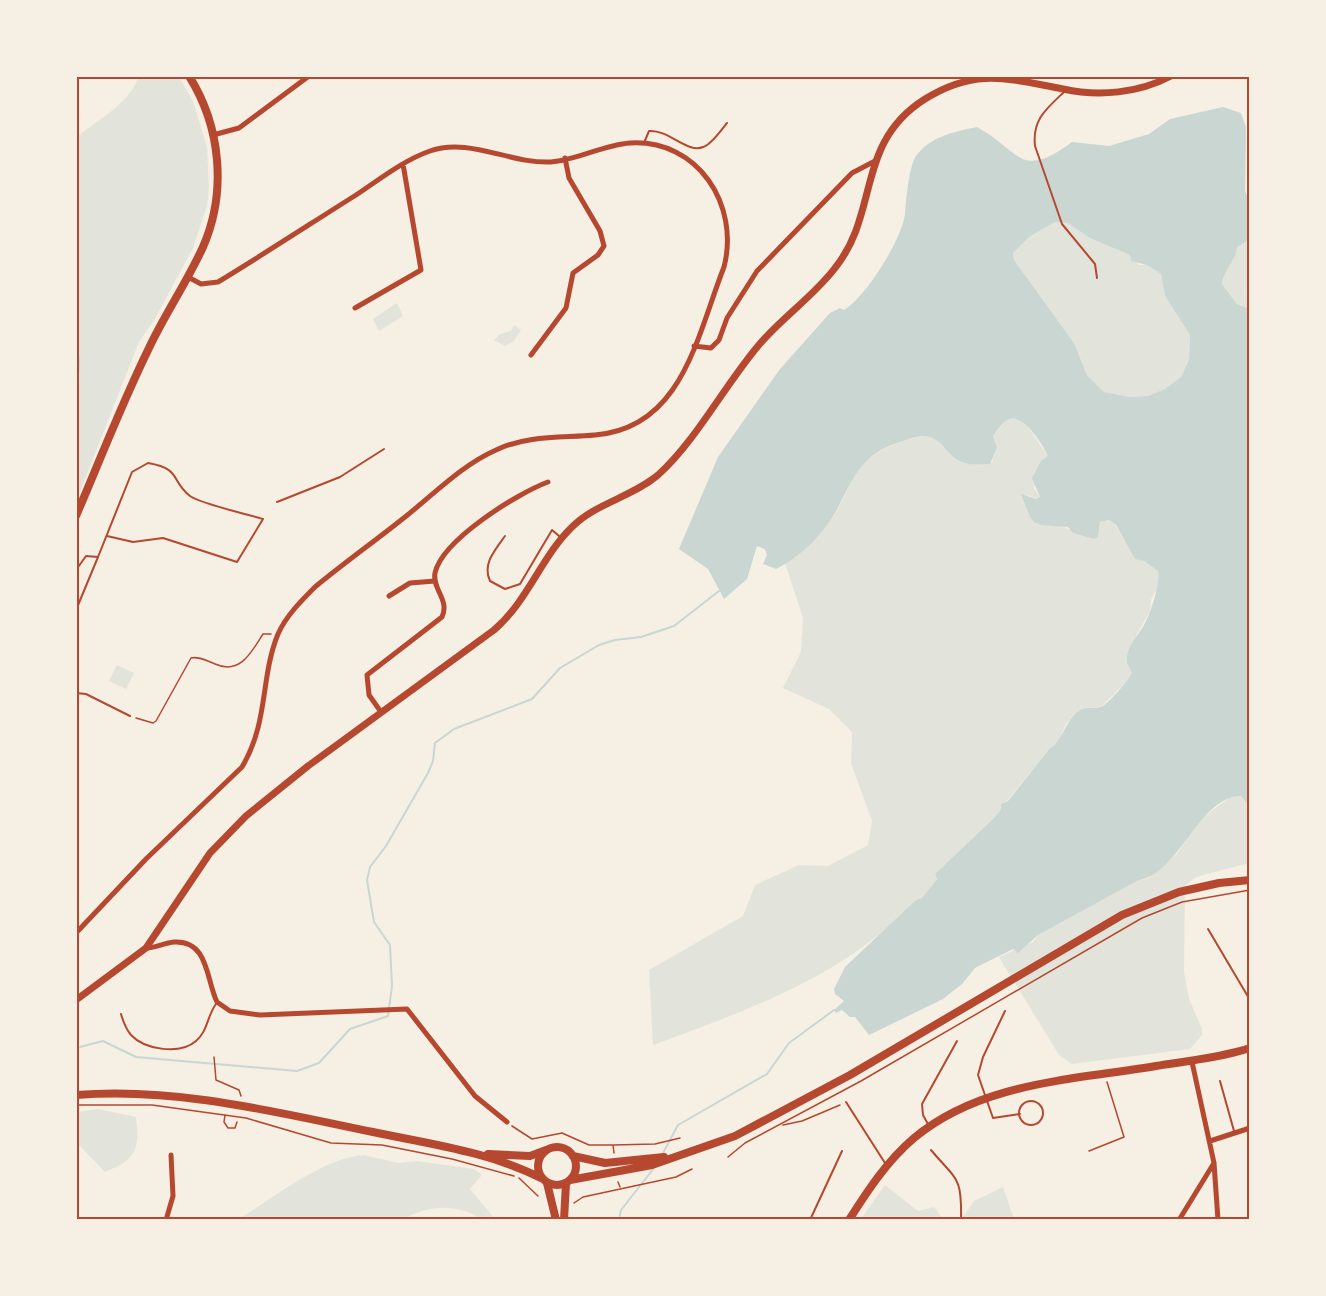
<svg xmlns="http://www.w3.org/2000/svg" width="1326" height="1296" font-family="Arial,sans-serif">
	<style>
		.green { fill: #e2e4dc }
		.water { fill: #c9d6d2; fill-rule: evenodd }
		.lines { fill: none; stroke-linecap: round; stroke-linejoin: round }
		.stream { stroke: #c9d6d2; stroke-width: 2 }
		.path { stroke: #b5482f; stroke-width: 1.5 }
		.service { stroke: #b5482f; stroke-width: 2 }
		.minor { stroke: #b5482f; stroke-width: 5 }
		.tertiary { stroke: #b5482f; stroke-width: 7 }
		.secondary { stroke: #b5482f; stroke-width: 8 }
		.primary { stroke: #b5482f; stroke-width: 8 }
		.neatline { fill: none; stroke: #b5482f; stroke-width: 2 }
	</style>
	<rect width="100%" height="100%" fill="#f6efe4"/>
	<path class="green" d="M 138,77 L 179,77 L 193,101 L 207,147 L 209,187 L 207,206 L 193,248 L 156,317 L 139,342 L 77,499 L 77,137 C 97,120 131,103 138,77 Z
		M 1055,222 L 1068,223 L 1091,238 L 1130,255 L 1139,265 L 1147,265 L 1161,274 L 1165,296 L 1190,335 L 1189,360 L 1181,377 L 1165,389 L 1148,396 L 1130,397 L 1104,392 L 1087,375 L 1074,343 L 1014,260 L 1013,253 L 1029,237 Z
		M 1249,240 L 1247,264 L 1249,268 L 1249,309 L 1237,304 L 1222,284 C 1223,270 1236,262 1237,247 Z
		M 397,303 L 403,316 L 379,331 L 373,319 Z
		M 514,325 L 521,330 L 514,341 L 505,346 L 494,340 L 500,334 L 511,331 Z
		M 1014,417 L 1023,420 L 1048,456 L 1034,488 L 1040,497 L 1036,499 L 1028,495 L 1025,502 L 1030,517 C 1054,523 1072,530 1094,539 L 1098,537 L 1100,522 L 1109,520 L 1115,525 L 1135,558 L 1144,561 L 1158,571 L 1159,584 L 1151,600 L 1150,611 L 1136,636 L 1132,676 L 1101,707 L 1082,709 L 1066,724 L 1058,742 L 1050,748 L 1007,801 L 1001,804 L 1001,809 L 995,817 L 935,874 L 937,879 L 922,898 L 916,900 C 846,976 748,1010 653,1045 L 649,970 L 743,916 L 755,885 L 799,865 L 828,866 L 868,845 L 872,821 L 851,763 L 852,732 L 829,709 L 783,688 L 801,652 L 803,618 L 785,563 C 800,552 814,542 826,527 C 861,480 844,459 912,438 C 929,433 942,439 950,454 L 992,462 L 997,448 L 993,436 L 1007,419 Z
		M 117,665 L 134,673 L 126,689 L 109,681 Z
		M 1231,796 L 1241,796 L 1249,806 L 1249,863 L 1196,877 L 1185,886 L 1184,972 L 1189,999 L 1202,1029 L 1202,1035 L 1190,1049 L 1072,1064 L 1059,1055 L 999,957 L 1033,942 L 1038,935 L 1139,880 L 1147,879 L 1178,853 L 1195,824 Z
		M 98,1109 L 136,1117 C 140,1150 136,1160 105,1172 L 77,1143 L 77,1112 Z
		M 364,1155 L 398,1163 L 417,1161 L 474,1169 L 482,1175 L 470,1189 L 495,1219 L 476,1219 L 475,1215 C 451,1204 427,1206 404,1219 L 239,1219 C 273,1198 323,1158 364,1155 Z
		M 885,1185 L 918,1211 L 934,1207 L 943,1219 L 861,1219 Z
		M 1003,1187 L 1014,1219 L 961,1220 L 974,1201 Z"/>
	<path class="water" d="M 1223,107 L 1241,113 L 1246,127 L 1245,191 L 1249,200 L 1249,240 L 1237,247 C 1236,262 1223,270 1222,284 L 1237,304 L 1249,309 L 1249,806 L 1241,796 C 1199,796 1180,873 1139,880 L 1038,935 L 1018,953 L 1013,949 L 975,968 L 962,984 L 943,999 L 869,1035 L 855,1017 L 850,1017 L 842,1010 L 836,1013 L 834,1010 L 844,1001 L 835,994 L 834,989 L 845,967 L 916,900 L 922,898 L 937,879 L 935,874 L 995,817 L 1001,809 L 1001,804 L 1008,801 L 1050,748 C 1062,743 1066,717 1082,709 C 1088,707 1095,709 1101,707 C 1107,705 1129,680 1132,673 C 1131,669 1127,665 1127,661 C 1126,649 1135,639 1141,630 C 1149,619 1161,583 1158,571 L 1144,561 L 1135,559 L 1116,525 L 1109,520 L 1100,522 L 1098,537 L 1094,539 L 1073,533 L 1068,527 L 1041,525 L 1034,522 L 1030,517 L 1021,494 L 1036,499 L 1040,497 L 1032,478 L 1041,461 L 1048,456 C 1043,445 1023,413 1009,419 C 1003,421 998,430 993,436 L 997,448 L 990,464 C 979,464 968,466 958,460 C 944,452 942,436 922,436 C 915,436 907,440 900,442 C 853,456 852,489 828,524 C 815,542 796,559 776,569 L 763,564 L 767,555 L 765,549 L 757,546 L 747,579 L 724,599 L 708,569 L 679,549 L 718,457 L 780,369 L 830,313 L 840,308 L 844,310 C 866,297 902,239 905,214 C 906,201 909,166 916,156 C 931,136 954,132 977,127 C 1021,151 1019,181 1072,142 L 1109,146 L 1149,134 L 1170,119 ZM 1055,222 L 1068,223 L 1090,238 L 1130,255 L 1131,261 L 1147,265 L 1161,274 L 1165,296 L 1190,335 L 1189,360 L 1181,377 L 1165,389 L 1148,396 L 1130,397 L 1104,392 L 1087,375 L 1074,343 L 1014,260 L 1013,253 L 1029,237 Z
		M 77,342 L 80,361 L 77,413 L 76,342 Z"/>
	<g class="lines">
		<path class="stream" d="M 76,1048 L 103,1041 L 136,1057 L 297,1071 L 319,1063 L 350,1029 L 388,1016 L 392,986 L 390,945 L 374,922 L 367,880 L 370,867 L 386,846 L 428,773 L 433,761 L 435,743 L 454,729 L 532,699 L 560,668 L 599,645 L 615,640 L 641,637 L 674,626 L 719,591
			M 663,1153 L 678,1125 L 767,1074 L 789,1043 L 834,1010
			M 619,1220 L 621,1210 L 654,1168"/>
		<path class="path" d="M 136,718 L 153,723 L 156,721 L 191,658 C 199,656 207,661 215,664 C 240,675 251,653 263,634 L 271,634
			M 214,1057 L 216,1080 L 239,1090 L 241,1096
			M 76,1105 L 152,1105 L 246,1118 L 331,1143 L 382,1145 L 452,1159 L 514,1176
			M 225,1115 L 224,1122 L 228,1128 L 235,1128 L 237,1122
			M 783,1125 L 802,1121 L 840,1105
			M 512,1126 L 532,1139 L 562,1133 L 589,1145 L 613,1145
			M 1089,1151 L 1124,1137 L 1107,1082
			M 614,1153 L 613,1145 L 655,1144 L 680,1138
			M 728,1157 L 745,1143 L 861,1081 L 1142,918 L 1182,902 L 1250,890
			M 519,1178 L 538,1196
			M 618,1182 L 620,1187
			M 574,1203 L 583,1197 L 676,1177 L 692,1169"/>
		<path class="service" d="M 1064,92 C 1046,109 1032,120 1035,146 L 1062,224 L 1095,264 L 1097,278
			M 644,143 L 649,131 C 668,129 688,154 703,147 C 712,144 721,130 727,123
			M 277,502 L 340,477 L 384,449
			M 505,536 C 495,550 482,564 490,581 L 505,589 L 520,584 L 552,530 L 559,536
			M 76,570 L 86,556 L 98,557 L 132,472 L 148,463 C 182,469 170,480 190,496 C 201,504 247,514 263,519 L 237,562 L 163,538 L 133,542 L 107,536
			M 76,610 L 98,557
			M 76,693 L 86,694 L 130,716
			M 1248,918 L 1250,920
			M 1208,929 L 1250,1000
			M 1005,1011 L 983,1057 L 978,1075 L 993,1118 L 1020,1114
			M 121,1014 C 123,1021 126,1029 131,1035 C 145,1050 180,1055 196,1041 C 208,1031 207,1016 216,1004
			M 1220,1081 L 1234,1131
			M1019 1113a12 12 0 1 1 24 0a12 12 0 1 1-24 0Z
			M 846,1102 L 885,1163
			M 929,1126 L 923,1115 L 922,1104 L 957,1041
			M 931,1150 C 957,1181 962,1176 961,1220
			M 810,1220 L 842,1151"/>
		<path class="minor" d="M 213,135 L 239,128 L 309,76
			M 355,308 L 421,270 L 403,164
			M 694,346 L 711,348 L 719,340 L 727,318 L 757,271 L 852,173 L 875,161
			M 531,355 L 566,308 L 573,273 L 598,255 L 604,246 L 600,231 L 569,178 L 565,158
			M 389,596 L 410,583 L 435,581
			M 381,712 L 369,695 L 367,675 L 442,617 C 450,600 432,589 435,573 C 442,540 518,493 548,482
			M 76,933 L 146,859 L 242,767 C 269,722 260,678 278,634 C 286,616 301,601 315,587 C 344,563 375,541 405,517 C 434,494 462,465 496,450 C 527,435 562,438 595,435 C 683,428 697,335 724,267 C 740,205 698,139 630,143 C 603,145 577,160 551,162 C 510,164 469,137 430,151 C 404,160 380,179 356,195 C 310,224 264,254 218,282 L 201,284 L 188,277
			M 146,948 C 155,948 164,943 174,942 C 209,940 206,980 217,1002 L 230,1011 L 260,1015 L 407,1009 L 475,1096 L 507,1122
			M 1192,1062 L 1214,1163 L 1218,1220
			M 1210,1141 L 1250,1128
			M 166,1220 L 173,1196 L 171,1155
			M 1179,1220 L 1214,1163"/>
		<path class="tertiary" d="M 76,1000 L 146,948 L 210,853 L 246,816 L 308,766 L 494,630 C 528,601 541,557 572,527 C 596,503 632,497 658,475 C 695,442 725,385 758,346 C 781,318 813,297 835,268 C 880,212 855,143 925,99 C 976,67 1009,79 1063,89 C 1099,97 1139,93 1171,76"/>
		<path class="secondary" d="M 76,516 C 100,460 122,403 149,348 C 165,314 187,282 203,247 C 227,192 221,127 189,76
			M 547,1183 L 556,1220
			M 564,1220 L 566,1183
			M 849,1220 C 868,1190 887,1161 914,1138 C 981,1082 1073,1080 1156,1066 C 1187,1061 1219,1058 1250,1048"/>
		<path class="primary" d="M 76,1095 C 177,1087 275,1112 373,1132 C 430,1144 491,1152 543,1179
			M538 1166a19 19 0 1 1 38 0a19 19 0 1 1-38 0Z
			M 488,1154 L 530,1156 L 546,1150
			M 573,1156 L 605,1163 L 664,1157
			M 570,1180 L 652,1165 L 735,1136 L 850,1075 L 1122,915 L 1179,892 L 1219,883 L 1250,880"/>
	</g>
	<rect width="1326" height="1296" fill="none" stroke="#f6efe4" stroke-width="156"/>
	<rect x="78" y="78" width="1170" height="1140" class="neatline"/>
</svg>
